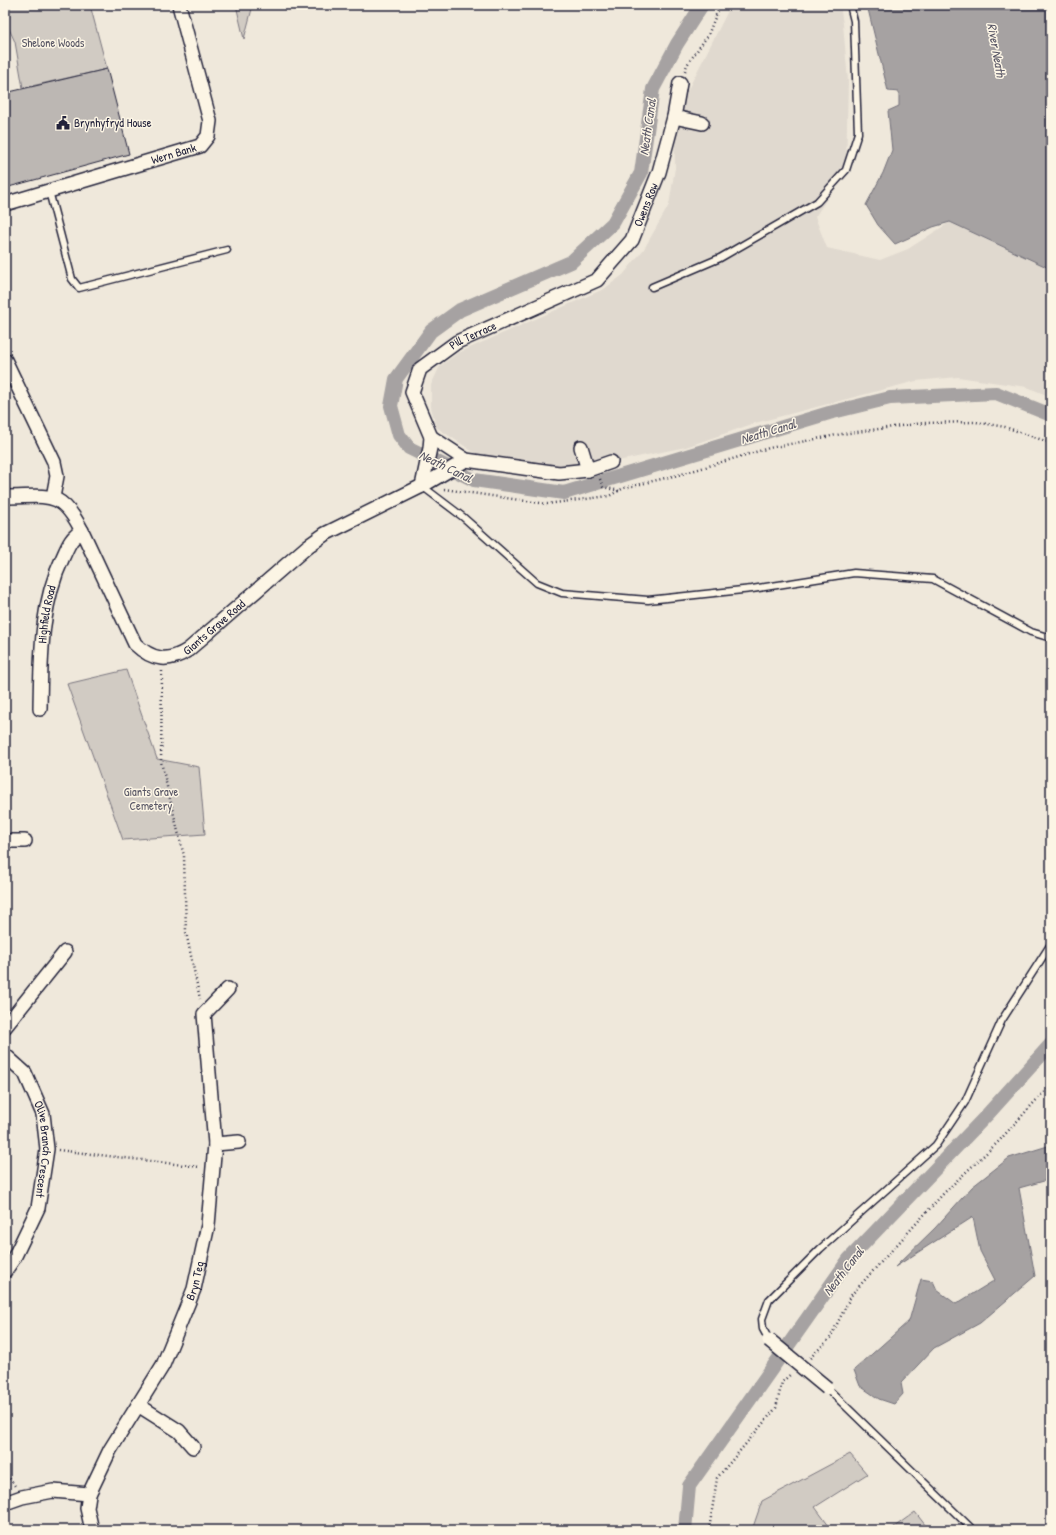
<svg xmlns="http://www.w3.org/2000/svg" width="1056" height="1535" font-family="'Patrick Hand',sans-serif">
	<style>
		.built { fill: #e0d9cf }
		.green { fill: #d1cbc3; stroke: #7a767f }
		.water { fill: #a6a2a2; stroke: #716f79 }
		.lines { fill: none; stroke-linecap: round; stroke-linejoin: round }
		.canal { stroke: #a6a2a2; stroke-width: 14 }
		.building { fill: #bcb7b3; stroke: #22223b }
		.lane-casing { stroke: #22223b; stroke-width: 9 }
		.street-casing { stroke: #22223b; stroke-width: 16 }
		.path { stroke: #22223b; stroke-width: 2.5; stroke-dasharray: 1 3; stroke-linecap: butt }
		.lane { stroke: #fcf5e5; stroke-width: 6 }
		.street { stroke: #fcf5e5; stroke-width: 13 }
		.street-bridge-casing { stroke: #22223b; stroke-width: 16; stroke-linecap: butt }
		.street-bridge { stroke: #fcf5e5; stroke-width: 13 }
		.labels { text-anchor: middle; stroke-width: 3; stroke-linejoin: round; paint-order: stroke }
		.park-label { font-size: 12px; fill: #575564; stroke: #fcf5e5 }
		.poi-label { font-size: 12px; fill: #22223b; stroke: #fcf5e5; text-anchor: start }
		.street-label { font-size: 12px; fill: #22223b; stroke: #fcf5e5 }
		.water-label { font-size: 13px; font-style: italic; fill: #575564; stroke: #fcf5e5 }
	</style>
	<rect width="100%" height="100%" fill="#efe8db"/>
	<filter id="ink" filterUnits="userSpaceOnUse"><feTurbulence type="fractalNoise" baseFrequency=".025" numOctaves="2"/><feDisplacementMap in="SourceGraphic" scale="8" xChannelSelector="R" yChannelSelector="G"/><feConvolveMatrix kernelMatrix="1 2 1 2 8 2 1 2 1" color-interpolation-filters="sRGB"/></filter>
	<g filter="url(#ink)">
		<path class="built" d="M 731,5 L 840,5 L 843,24 L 848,81 L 846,170 L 815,217 L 827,248 L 880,260 L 908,249 L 950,222 L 1051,269 L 1051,397 L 1027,387 L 958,377 L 916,381 L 755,423 L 686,447 L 559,473 L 475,453 L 436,427 L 431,407 L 431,385 L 440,366 L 458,353 L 604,289 L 623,275 L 644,249 L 669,205 L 675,168 L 674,117 Z"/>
		<path class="green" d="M 5,5 L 90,5 L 107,69 L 23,88 L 15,42 L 5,20 Z
			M 236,5 L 253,5 L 244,39 Z
			M 126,670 L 157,759 L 199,767 L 205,834 L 123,840 L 67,684 Z
			M 850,1454 L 867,1474 L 815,1507 L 832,1530 L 752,1530 L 762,1501 Z
			M 915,1512 L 929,1530 L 890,1530 Z"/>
		<path class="water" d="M 867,5 L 1051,5 L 1051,269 L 950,222 L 933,227 L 895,244 L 878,225 L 866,205 L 883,173 L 892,150 L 888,111 L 899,106 L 899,92 L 888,91 Z
			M 1051,1145 L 1051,1179 L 1019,1188 L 1035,1276 L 980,1323 L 934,1348 L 901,1383 L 903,1394 L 894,1404 L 879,1399 L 860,1386 L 854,1370 L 909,1321 L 921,1279 L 933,1281 L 937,1290 L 956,1304 L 995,1280 L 980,1251 L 973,1217 L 895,1267 L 935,1228 L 972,1187 L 1009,1158 Z"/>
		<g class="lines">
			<path class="canal" d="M 702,5 L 677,44 L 653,89 L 641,173 L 613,223 L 571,262 L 460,310 L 431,331 L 396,379 L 391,406 L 399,435 L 409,448 L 474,480 L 564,493 L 829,413 L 890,398 L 996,393 L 1051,415
				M 685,1530 L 689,1486 L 849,1259 L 987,1115 L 1051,1044"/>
		</g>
		<path class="building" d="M 107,69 L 129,154 L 5,188 L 5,93 Z"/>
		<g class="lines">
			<g class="lane-casing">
				<path id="lane" d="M 49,191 L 72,279 L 79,288 L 227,250
					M 652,287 L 720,258 L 817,202 L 846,170 L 858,133 L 854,21 L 850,5
					M 422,486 L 463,517 L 537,583 L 562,593 L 648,600 L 752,589 L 854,573 L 933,579 L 1031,632 L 1051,638
					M 769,1340 L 763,1329 L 762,1319 L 769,1300 L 820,1249 L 936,1145 L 965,1102 L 1002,1020 L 1051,944
					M 827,1388 L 973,1530"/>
			</g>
			<g class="street-casing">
				<g id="street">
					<path d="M 674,117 L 702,123"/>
					<path id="s1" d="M 5,204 L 200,146 L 208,136 L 210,121 L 179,5"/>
					<path d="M 5,360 L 54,462 L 57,476 L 53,497"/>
					<path d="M 431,437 L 466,460 L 559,473 L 588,470 L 611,462"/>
					<path d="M 581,447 L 588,470"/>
					<path id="s2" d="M 422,486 L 430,448 L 431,437 L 412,392 L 420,369 L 457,342 L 597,280 L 632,240 L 659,172 L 674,117 L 680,83"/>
					<path id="s3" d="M 5,497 C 48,497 60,488 82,531 L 135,644 C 152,660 168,663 188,650 L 308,546 L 325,534 L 422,486 L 466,460"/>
					<path id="s4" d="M 40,709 C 41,657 40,605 63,557 C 68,546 71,537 82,531"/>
					<path d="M 5,841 L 25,841"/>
					<path d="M 5,1027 L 65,952"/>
					<path id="s5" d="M 5,1055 L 25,1073 L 43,1114 L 47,1149 L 38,1208 L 14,1258 L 5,1271"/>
					<path d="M 215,1144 L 204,1014 L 228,989"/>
					<path d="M 138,1405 L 179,1431 L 193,1447"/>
					<path d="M 5,1503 L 22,1497 L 53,1491 L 89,1494"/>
					<path id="s6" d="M 92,1530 L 87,1508 L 89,1494 L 110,1450 L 163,1365 L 194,1289 L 208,1225 L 215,1144 L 239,1142"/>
				</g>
			</g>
			<path class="path" d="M 685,71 L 687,65 L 708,35 L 720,5
				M 600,479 L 603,487 L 619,491
				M 444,489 L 547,504 L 609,496 L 624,488 L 682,474 L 769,448 L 842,434 L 923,423 L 976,422 L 1005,427 L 1051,443
				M 162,671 L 161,762 L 184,856 L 186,932 L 200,999
				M 58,1150 L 200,1167
				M 810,1358 L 830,1338 L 852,1294 L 944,1193 L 999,1141 L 1051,1084
				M 5,1472 L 15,1486
				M 709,1530 L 717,1478 L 776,1408 L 782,1382 L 791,1374"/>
			<use href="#lane" class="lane"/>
			<use href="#street" class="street"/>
			<g class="street-bridge-casing">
				<path id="street-bridge" d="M 769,1340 L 827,1388"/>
			</g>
			<use href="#street-bridge" class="street-bridge"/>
		</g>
	</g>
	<defs>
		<g id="civic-bare" transform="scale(1.08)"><path d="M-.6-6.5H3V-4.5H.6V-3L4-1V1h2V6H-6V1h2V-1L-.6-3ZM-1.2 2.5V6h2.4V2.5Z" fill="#22223b" stroke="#fcf5e5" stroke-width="2.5" paint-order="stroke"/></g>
	</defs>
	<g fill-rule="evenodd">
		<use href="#civic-bare" x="63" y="123"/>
	</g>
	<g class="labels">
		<g class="park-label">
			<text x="53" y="47">Shelone Woods</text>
			<text x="151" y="796">Giants Grave<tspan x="151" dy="14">Cemetery</tspan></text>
		</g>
		<g class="poi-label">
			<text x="74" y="127">Brynhyfryd House</text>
		</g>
		<g class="street-label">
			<text dy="4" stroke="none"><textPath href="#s1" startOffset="176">Wern Bank</textPath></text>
			<text dy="4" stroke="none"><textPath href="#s2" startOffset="413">Owens Row</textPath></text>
			<text dy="4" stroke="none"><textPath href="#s2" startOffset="186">Pill Terrace</textPath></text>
			<text dy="4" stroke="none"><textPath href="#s4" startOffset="95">Highfield Road</textPath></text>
			<text dy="4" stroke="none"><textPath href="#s3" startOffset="311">Giants Grave Road</textPath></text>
			<text dy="4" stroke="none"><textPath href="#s5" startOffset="107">Olive Branch Crescent</textPath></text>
			<text dy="4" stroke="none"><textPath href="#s6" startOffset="276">Bryn Teg</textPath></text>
		</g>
		<g class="water-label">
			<text transform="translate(997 50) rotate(80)" y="5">River Neath</text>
			<text transform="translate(647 127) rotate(-82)" y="5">Neath Canal</text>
			<text transform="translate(768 431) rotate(-17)" y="5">Neath Canal</text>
			<text transform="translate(446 466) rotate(26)" y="5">Neath Canal</text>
			<text transform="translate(843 1271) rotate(-52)" y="5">Neath Canal</text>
		</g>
	</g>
	<rect width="1056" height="1535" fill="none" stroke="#fcf5e5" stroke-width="20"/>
	<rect x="10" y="10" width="1036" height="1515" fill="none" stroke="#22223b" stroke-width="1.5" filter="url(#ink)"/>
</svg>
